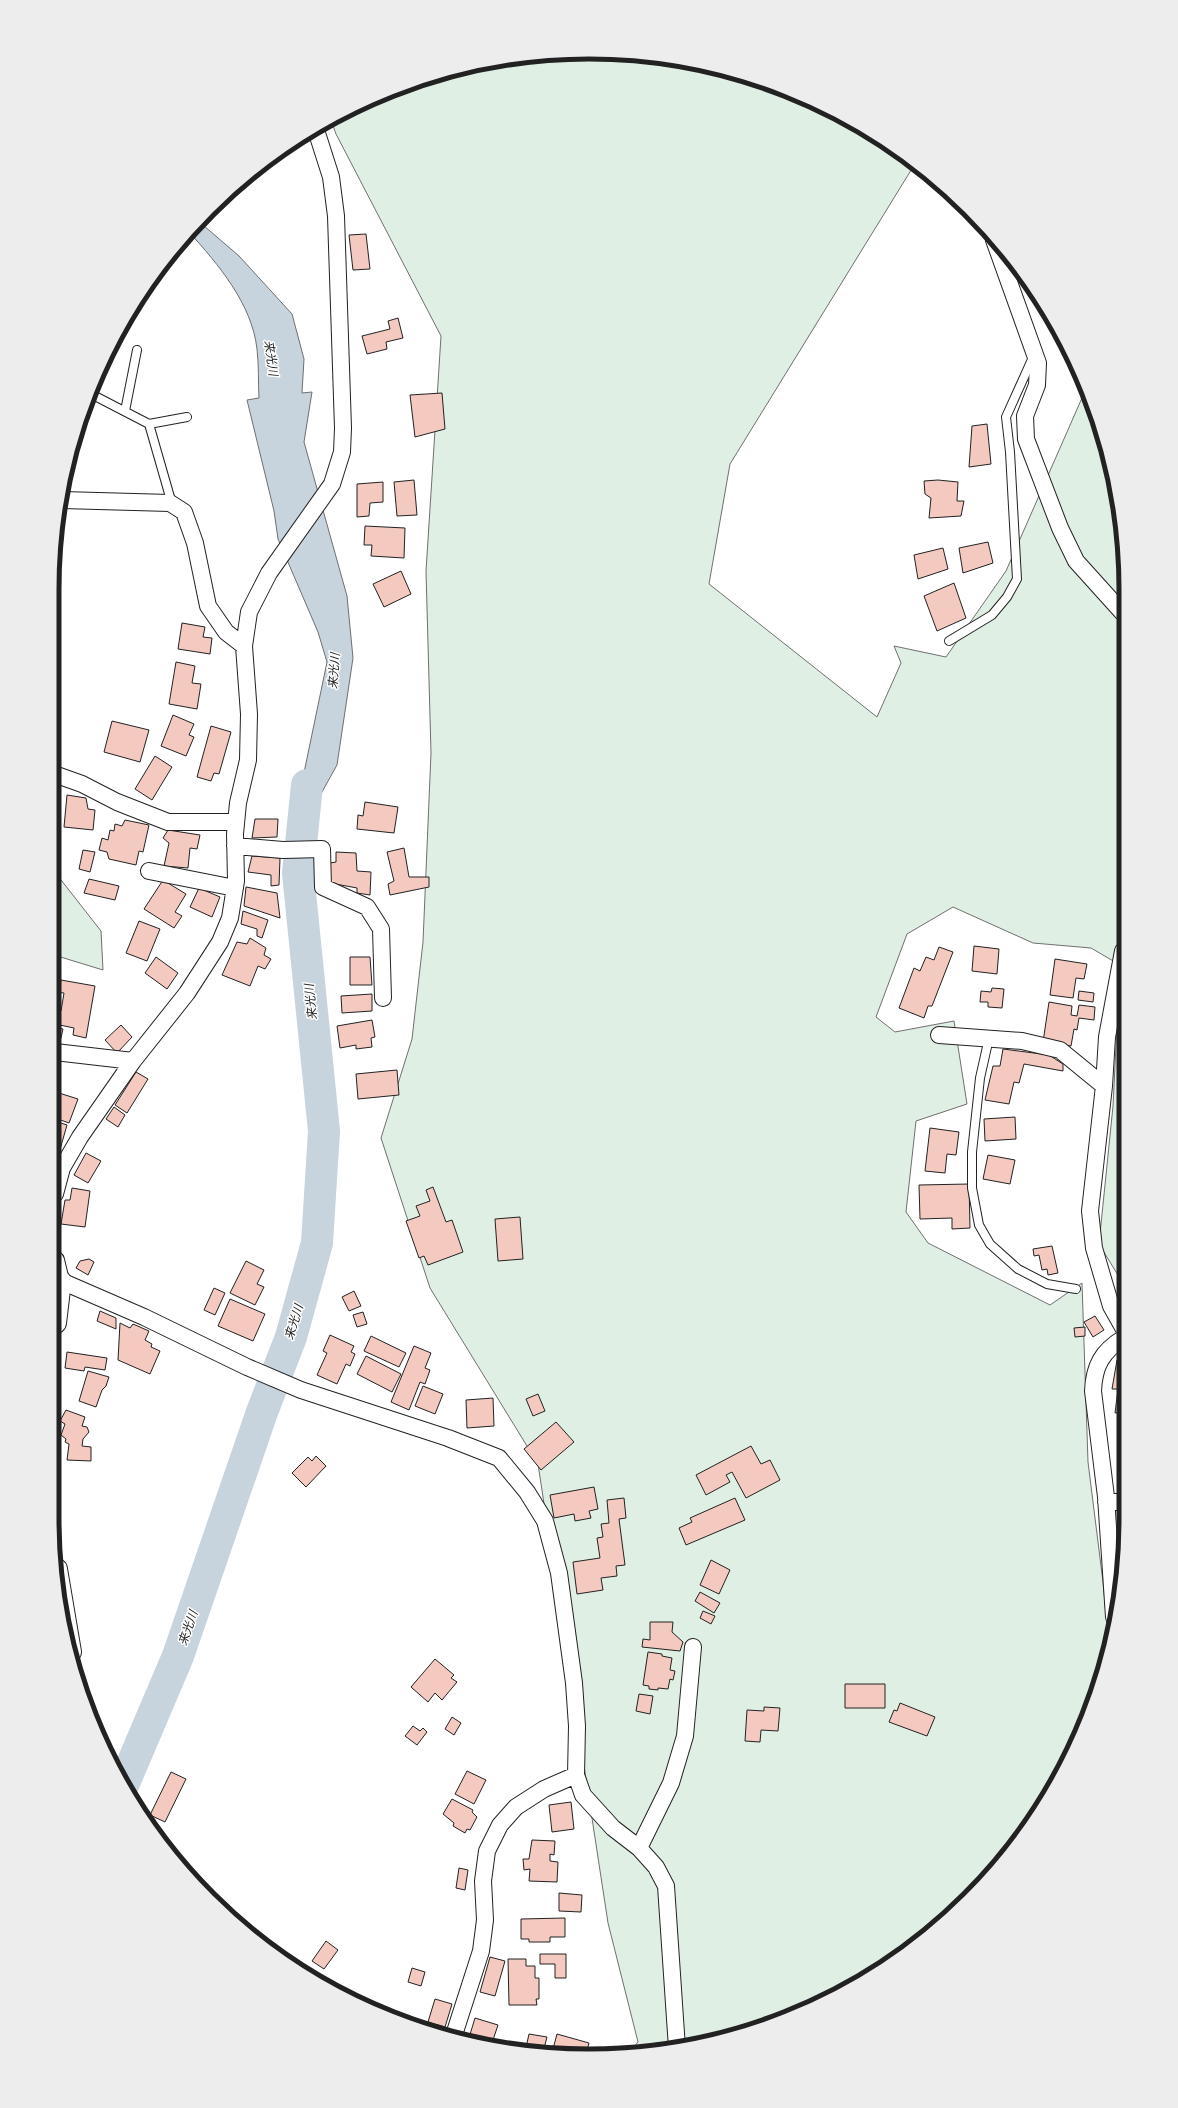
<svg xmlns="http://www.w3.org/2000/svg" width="1178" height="2108" font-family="'Source Sans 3','Noto Sans JP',sans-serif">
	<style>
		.green { fill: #e0efe3; stroke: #6f6f6f }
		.water { fill: #c7d3dd; stroke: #6f6f6f }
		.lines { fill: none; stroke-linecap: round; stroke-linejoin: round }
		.river { stroke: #c7d3dd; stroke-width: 32 }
		.building { fill: #f3c9c0; stroke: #222 }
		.service-casing { stroke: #222; stroke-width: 10 }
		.minor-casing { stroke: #222; stroke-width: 18 }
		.tertiary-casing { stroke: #222; stroke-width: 22 }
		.service { stroke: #fff; stroke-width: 8 }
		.minor { stroke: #fff; stroke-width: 16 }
		.tertiary { stroke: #fff; stroke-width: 20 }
		.labels { text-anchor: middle; stroke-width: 3; stroke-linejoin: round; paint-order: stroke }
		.water-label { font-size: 12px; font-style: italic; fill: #222; stroke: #fff }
		.rim { fill: none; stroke: #222; stroke-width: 5 }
	</style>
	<rect width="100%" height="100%" fill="#fff"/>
	<path class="green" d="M 554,53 L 659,57 L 762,81 L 858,124 L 913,167 L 730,464 L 709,584 L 877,717 L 901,663 L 894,646 L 946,657 L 1006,571 L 1085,391 L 1097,416 L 1121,519 L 1124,1285 L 1099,1244 L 1113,1106 L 1120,965 L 1091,948 L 1033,943 L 953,907 L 907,934 L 876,1017 L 895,1032 L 954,1021 L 967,1104 L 916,1121 L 906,1212 L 928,1243 L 1050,1305 L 1082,1283 L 1088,1462 L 1103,1582 L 1109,1647 L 1108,1658 L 1054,1788 L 993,1873 L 943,1923 L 858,1984 L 794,2015 L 694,2046 L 627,2055 L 638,2042 L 608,1923 L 538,1464 L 430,1288 L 381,1138 L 412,1039 L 423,942 L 431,753 L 426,571 L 441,336 L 336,134 L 331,120 L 352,107 L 450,70 Z
		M 54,871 L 101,931 L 103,970 L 54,955 Z"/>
	<path class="water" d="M 198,223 L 203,225 L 239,256 L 292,314 L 304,359 L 302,393 L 312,392 L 304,442 L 347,596 L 353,658 L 337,765 L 302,828 L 295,816 L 327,662 L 318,632 L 278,539 L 274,511 L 247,400 L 259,398 C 258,382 259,365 257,349 C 252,304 218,264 189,232 Z"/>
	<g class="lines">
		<path class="river" d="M 124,1783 L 178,1656 L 262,1412 L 291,1337 L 317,1243 L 324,1131 L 298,873 L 307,785"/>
	</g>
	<path class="building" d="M 366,234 L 370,269 L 353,270 L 349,235 Z
		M 398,318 L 403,338 L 386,342 L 387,349 L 367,354 L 362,336 L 390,329 L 388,321 Z
		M 442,393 L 445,429 L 415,437 L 410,395 Z
		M 987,424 L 991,464 L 969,467 L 972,426 Z
		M 414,480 L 417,515 L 397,516 L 394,482 Z
		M 938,480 L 958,482 L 957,501 L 964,501 L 961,516 L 929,518 L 931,498 L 925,494 L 924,481 Z
		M 383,482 L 383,502 L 370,503 L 369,516 L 357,517 L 357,484 Z
		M 365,526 L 405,528 L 404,558 L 371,556 L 372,545 L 364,545 Z
		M 988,542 L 993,563 L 963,573 L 959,548 Z
		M 943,548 L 948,569 L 918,579 L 914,555 Z
		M 401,571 L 411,594 L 384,607 L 373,584 Z
		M 954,583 L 966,618 L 937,631 L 924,596 Z
		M 182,623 L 205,627 L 203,637 L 212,638 L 210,654 L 178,649 Z
		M 176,662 L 195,666 L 192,683 L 201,684 L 197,709 L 169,704 Z
		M 173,715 L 194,724 L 189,735 L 194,737 L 186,756 L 161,746 Z
		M 112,721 L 149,730 L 140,762 L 104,752 Z
		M 211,726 L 231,732 L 219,774 L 214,773 L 211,781 L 197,777 Z
		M 155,756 L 172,767 L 152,800 L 135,789 Z
		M 67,795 L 86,798 L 88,809 L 95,810 L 93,830 L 64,827 Z
		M 365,802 L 398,807 L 394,833 L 357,829 L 358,815 L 363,816 Z
		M 255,819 L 278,819 L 277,837 L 252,838 Z
		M 125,820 L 149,825 L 143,852 L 139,851 L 136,865 L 109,859 L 107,852 L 99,850 L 102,838 L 108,840 L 110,830 L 114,831 L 115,824 L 122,826 Z
		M 168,830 L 200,835 L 197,849 L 190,848 L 188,868 L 164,866 L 169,843 L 163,838 Z
		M 404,848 L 409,877 L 429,877 L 429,887 L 390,895 L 388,884 L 394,881 L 387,852 Z
		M 83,850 L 95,852 L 90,872 L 79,869 Z
		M 336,852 L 356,853 L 357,871 L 371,872 L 370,895 L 357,893 L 357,888 L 330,883 L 330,863 L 336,862 Z
		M 252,856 L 280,858 L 279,885 L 271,886 L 271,875 L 248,872 Z
		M 89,879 L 119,886 L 115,900 L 84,893 Z
		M 163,880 L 186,894 L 175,912 L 182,916 L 174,928 L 144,909 Z
		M 246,887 L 277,893 L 280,918 L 244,906 Z
		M 199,888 L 220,897 L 212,917 L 190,907 Z
		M 243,911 L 268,920 L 262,938 L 257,936 L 257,929 L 241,924 Z
		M 139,921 L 160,929 L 147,961 L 126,953 Z
		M 250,938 L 266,948 L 264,955 L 271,959 L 265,969 L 258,966 L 250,986 L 222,975 L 237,942 L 247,944 Z
		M 974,946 L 999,949 L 997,974 L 972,971 Z
		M 939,947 L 953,952 L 932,1006 L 928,1006 L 924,1018 L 899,1008 L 914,968 L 920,971 L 926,957 L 934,960 Z
		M 156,957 L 178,973 L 167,989 L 145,973 Z
		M 350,957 L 370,957 L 372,985 L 350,985 Z
		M 1055,959 L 1087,964 L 1084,979 L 1076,978 L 1073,998 L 1050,995 Z
		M 61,980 L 95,986 L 86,1038 L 73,1035 L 74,1028 L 55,1024 L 55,1010 L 61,1011 L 64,993 L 55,992 L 55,985 L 60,986 Z
		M 992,988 L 1004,989 L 1002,1008 L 988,1007 L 988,1002 L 980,1002 L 981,991 L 991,992 Z
		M 1079,991 L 1094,993 L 1093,1002 L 1078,1000 Z
		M 372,994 L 372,1011 L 342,1013 L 341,996 Z
		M 1049,1002 L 1072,1006 L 1071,1015 L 1077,1016 L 1079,1005 L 1095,1007 L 1094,1020 L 1079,1018 L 1077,1030 L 1074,1029 L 1071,1046 L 1043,1042 Z
		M 372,1020 L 375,1037 L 371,1038 L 372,1047 L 356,1049 L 356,1045 L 340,1048 L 337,1026 Z
		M 121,1025 L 132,1037 L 117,1053 L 105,1040 Z
		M 55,1027 L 63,1029 L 61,1038 L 55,1037 Z
		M 1003,1049 L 1049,1055 L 1063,1064 L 1063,1071 L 1024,1064 L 1019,1083 L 1014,1082 L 1009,1104 L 985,1100 L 993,1066 L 1000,1066 Z
		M 397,1070 L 399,1095 L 358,1099 L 356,1074 Z
		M 136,1072 L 148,1079 L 127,1113 L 115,1105 Z
		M 59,1093 L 78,1099 L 69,1123 L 55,1118 L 55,1105 Z
		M 114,1107 L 125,1115 L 118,1127 L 106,1119 Z
		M 1015,1117 L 1016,1139 L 985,1141 L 984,1119 Z
		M 55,1121 L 67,1125 L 59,1153 L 55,1152 Z
		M 930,1128 L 959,1132 L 956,1155 L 947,1154 L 945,1173 L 925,1171 Z
		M 86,1153 L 101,1161 L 88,1183 L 74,1175 Z
		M 988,1155 L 1015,1160 L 1010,1184 L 983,1179 Z
		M 969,1184 L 970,1228 L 952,1229 L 952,1218 L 920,1219 L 919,1185 Z
		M 433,1187 L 446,1222 L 452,1220 L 463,1252 L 428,1265 L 424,1256 L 419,1258 L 406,1221 L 420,1216 L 416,1206 L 430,1201 L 426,1190 Z
		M 72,1188 L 90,1191 L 85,1227 L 61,1224 L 65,1200 L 70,1200 Z
		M 520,1217 L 523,1259 L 498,1261 L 495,1219 Z
		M 1052,1246 L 1058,1273 L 1048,1275 L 1047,1269 L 1042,1270 L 1039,1255 L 1034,1256 L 1033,1249 Z
		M 89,1259 L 94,1262 L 88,1275 L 76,1268 L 80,1261 Z
		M 246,1261 L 264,1270 L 257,1284 L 264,1287 L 255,1305 L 230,1293 Z
		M 214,1288 L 225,1293 L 215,1315 L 204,1310 Z
		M 354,1291 L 361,1306 L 349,1311 L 342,1297 Z
		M 230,1299 L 265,1314 L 253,1341 L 218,1326 Z
		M 100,1311 L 116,1318 L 116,1329 L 97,1321 Z
		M 363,1312 L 367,1324 L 357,1327 L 353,1315 Z
		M 1095,1316 L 1104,1330 L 1093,1337 L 1084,1322 Z
		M 120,1323 L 130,1328 L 133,1324 L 149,1331 L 145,1340 L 152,1344 L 151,1347 L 160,1351 L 150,1374 L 118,1360 Z
		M 1085,1327 L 1085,1336 L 1075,1337 L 1074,1328 Z
		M 330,1335 L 354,1346 L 351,1352 L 355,1354 L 350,1366 L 346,1364 L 337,1384 L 317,1375 L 327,1353 L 323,1351 Z
		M 371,1336 L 406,1353 L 399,1367 L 364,1351 Z
		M 414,1346 L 431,1353 L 425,1368 L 430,1370 L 425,1384 L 420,1382 L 409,1410 L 391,1402 Z
		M 67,1352 L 107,1358 L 105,1370 L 85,1367 L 84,1371 L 65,1368 Z
		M 366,1356 L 401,1374 L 392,1392 L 357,1374 Z
		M 1117,1360 L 1124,1361 L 1124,1412 L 1115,1413 L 1118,1389 L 1112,1389 Z
		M 88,1371 L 109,1377 L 106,1386 L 102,1390 L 96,1407 L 79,1401 Z
		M 423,1386 L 443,1394 L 435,1414 L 415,1406 Z
		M 538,1394 L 545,1411 L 533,1416 L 526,1399 Z
		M 493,1398 L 494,1426 L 467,1428 L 466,1400 Z
		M 66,1410 L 85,1417 L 82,1426 L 87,1427 L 89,1432 L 83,1439 L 82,1446 L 91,1447 L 91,1461 L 67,1460 L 69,1444 L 65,1442 L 66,1439 L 61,1435 L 65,1424 L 60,1421 Z
		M 556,1422 L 574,1442 L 541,1470 L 524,1449 Z
		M 751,1446 L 761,1464 L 770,1460 L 780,1480 L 746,1498 L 732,1472 L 726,1475 L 730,1482 L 706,1495 L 696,1475 Z
		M 316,1456 L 326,1466 L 306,1487 L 292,1473 L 308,1457 L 312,1461 Z
		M 594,1487 L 598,1509 L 589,1511 L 591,1518 L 575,1521 L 574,1514 L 554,1518 L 550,1495 Z
		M 624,1498 L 626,1518 L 619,1519 L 625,1565 L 616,1566 L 617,1576 L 601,1578 L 603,1590 L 577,1594 L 573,1562 L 600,1558 L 597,1538 L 603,1537 L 601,1524 L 609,1523 L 607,1500 Z
		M 735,1498 L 745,1520 L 686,1545 L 679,1528 L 692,1522 L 690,1518 Z
		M 711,1560 L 730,1570 L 719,1594 L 700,1585 Z
		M 700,1592 L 720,1603 L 714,1613 L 695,1601 Z
		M 703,1611 L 715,1616 L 711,1624 L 700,1618 Z
		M 650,1622 L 673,1622 L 672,1632 L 683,1642 L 680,1651 L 642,1647 L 643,1639 L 650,1640 Z
		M 648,1652 L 662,1654 L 662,1656 L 672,1658 L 670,1670 L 675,1671 L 673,1680 L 670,1679 L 668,1689 L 658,1688 L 658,1690 L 649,1689 L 649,1686 L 643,1685 Z
		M 435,1659 L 454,1675 L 451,1678 L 457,1682 L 442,1700 L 435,1693 L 428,1702 L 411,1687 Z
		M 845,1684 L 885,1684 L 885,1708 L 845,1708 Z
		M 639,1694 L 653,1696 L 650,1714 L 636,1711 Z
		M 900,1703 L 935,1717 L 927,1736 L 889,1722 L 894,1710 L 897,1711 Z
		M 764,1707 L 780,1708 L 778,1731 L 761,1730 L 760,1742 L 745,1741 L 747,1710 L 764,1711 Z
		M 89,1712 L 98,1718 L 94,1725 Z
		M 452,1717 L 461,1723 L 454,1735 L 445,1729 Z
		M 413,1726 L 420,1731 L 423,1728 L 427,1732 L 417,1745 L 405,1736 Z
		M 467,1771 L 486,1780 L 474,1804 L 455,1794 Z
		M 171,1772 L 186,1779 L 165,1822 L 150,1815 Z
		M 452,1799 L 473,1810 L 472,1812 L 477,1817 L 470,1830 L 467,1829 L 465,1833 L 453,1826 L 454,1823 L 443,1814 Z
		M 571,1802 L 574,1829 L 552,1832 L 549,1805 Z
		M 148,1821 L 158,1826 L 155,1832 Z
		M 532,1840 L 555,1841 L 554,1855 L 550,1854 L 550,1861 L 558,1862 L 557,1882 L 529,1881 L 530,1869 L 524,1870 L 523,1859 L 529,1859 Z
		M 459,1868 L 468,1870 L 465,1890 L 456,1888 Z
		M 559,1893 L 582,1895 L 581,1912 L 559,1911 Z
		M 565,1918 L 565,1937 L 550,1937 L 550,1942 L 529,1942 L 529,1939 L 521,1939 L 521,1919 Z
		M 326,1941 L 338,1950 L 324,1969 L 312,1961 Z
		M 540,1954 L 566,1954 L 566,1978 L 555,1978 L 555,1964 L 540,1964 Z
		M 490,1957 L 505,1961 L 495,1996 L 480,1992 Z
		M 508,1959 L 526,1959 L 526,1966 L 535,1966 L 535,1978 L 539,1978 L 539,1999 L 536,1999 L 537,2005 L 509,2005 Z
		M 412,1968 L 425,1972 L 421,1986 L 408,1982 Z
		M 435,1999 L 452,2004 L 445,2027 L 428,2022 Z
		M 475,2018 L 498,2025 L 491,2046 L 468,2041 Z
		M 529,2034 L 547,2037 L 543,2052 L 525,2052 Z
		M 557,2034 L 589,2043 L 586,2054 L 569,2053 L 553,2049 Z"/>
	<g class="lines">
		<g class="service-casing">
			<path id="service" d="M 93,395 L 149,424 L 172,504
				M 125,411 L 137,350
				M 149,424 L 187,417
				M 949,641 L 992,615 L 1007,597 L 1017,579 L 1010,452 L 1006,417 L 1034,355
				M 989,1038 L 980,1078 L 972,1152 L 972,1188 L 979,1225 L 990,1244 L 1018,1269 L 1047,1284 L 1076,1289"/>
		</g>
		<g class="minor-casing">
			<path id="minor" d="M 994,240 L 1038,363 L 1037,385 L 1025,416 L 1026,439 L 1060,528 L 1076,561 L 1122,612
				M 62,500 L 170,503 L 184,512 L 195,543 L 208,606 L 226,632 L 244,646
				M 54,774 L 82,784 L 117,802 L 168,822 L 236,822
				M 235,846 L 283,850 L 322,849 L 323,887 L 367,907 L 381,929 L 383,998
				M 149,871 L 235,888
				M 1123,951 L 1107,1037 L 1104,1086 L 1090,1211 L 1094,1248 L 1111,1306 L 1124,1329
				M 939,1035 L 1022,1041 L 1060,1050 L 1104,1086
				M 55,1052 L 133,1061
				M 55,1194 L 62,1168 L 80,1137 L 133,1061 L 187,993 L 220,942 L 230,918 L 236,881 L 235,834 L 238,803 L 248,760 L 249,714 L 244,646 L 249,612 L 269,573 L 332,484 L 342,452 L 343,428 L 336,216 L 331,177 L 316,130
				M 56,1260 L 61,1281 L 144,1317 L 247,1367 L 301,1390 L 448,1438 L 499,1458 L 527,1492 L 545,1521 L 559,1573 L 574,1683 L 577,1726 L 576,1775 L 583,1795 L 613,1828 L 639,1848 L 656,1867 L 666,1886 L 677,2048
				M 1106,1502 L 1125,1502
				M 1114,1617 L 1106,1497 L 1093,1391 C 1094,1366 1102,1351 1124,1338
				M 639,1848 L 671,1783 L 685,1736 L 693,1647
				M 453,2038 L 481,1951 L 485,1920 L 483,1881 L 487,1851 L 500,1825 L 516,1807 L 544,1789 L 576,1775"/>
		</g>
		<g class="tertiary-casing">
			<path id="tertiary" d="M 56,1323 L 61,1281
				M 57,1569 L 71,1652"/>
		</g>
		<use href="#service" class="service"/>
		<use href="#minor" class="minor"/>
		<use href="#tertiary" class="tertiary"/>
	</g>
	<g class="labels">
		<g class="water-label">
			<text transform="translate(271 358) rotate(82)" y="4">来光川</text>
			<text transform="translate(334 671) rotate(-86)" y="4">来光川</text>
			<text transform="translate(311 1002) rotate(-96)" y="4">来光川</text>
			<text transform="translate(294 1322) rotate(-73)" y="4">来光川</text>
			<text transform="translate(188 1628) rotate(-71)" y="4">来光川</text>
		</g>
	</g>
	<path d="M0 0H1178V2108H0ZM589 59H589A530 530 0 0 1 1119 589V1519A530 530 0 0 1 589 2049H589A530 530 0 0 1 59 1519V589A530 530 0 0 1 589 59Z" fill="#ededed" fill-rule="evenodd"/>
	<path class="rim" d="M589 59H589A530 530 0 0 1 1119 589V1519A530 530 0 0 1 589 2049H589A530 530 0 0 1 59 1519V589A530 530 0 0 1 589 59Z"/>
</svg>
